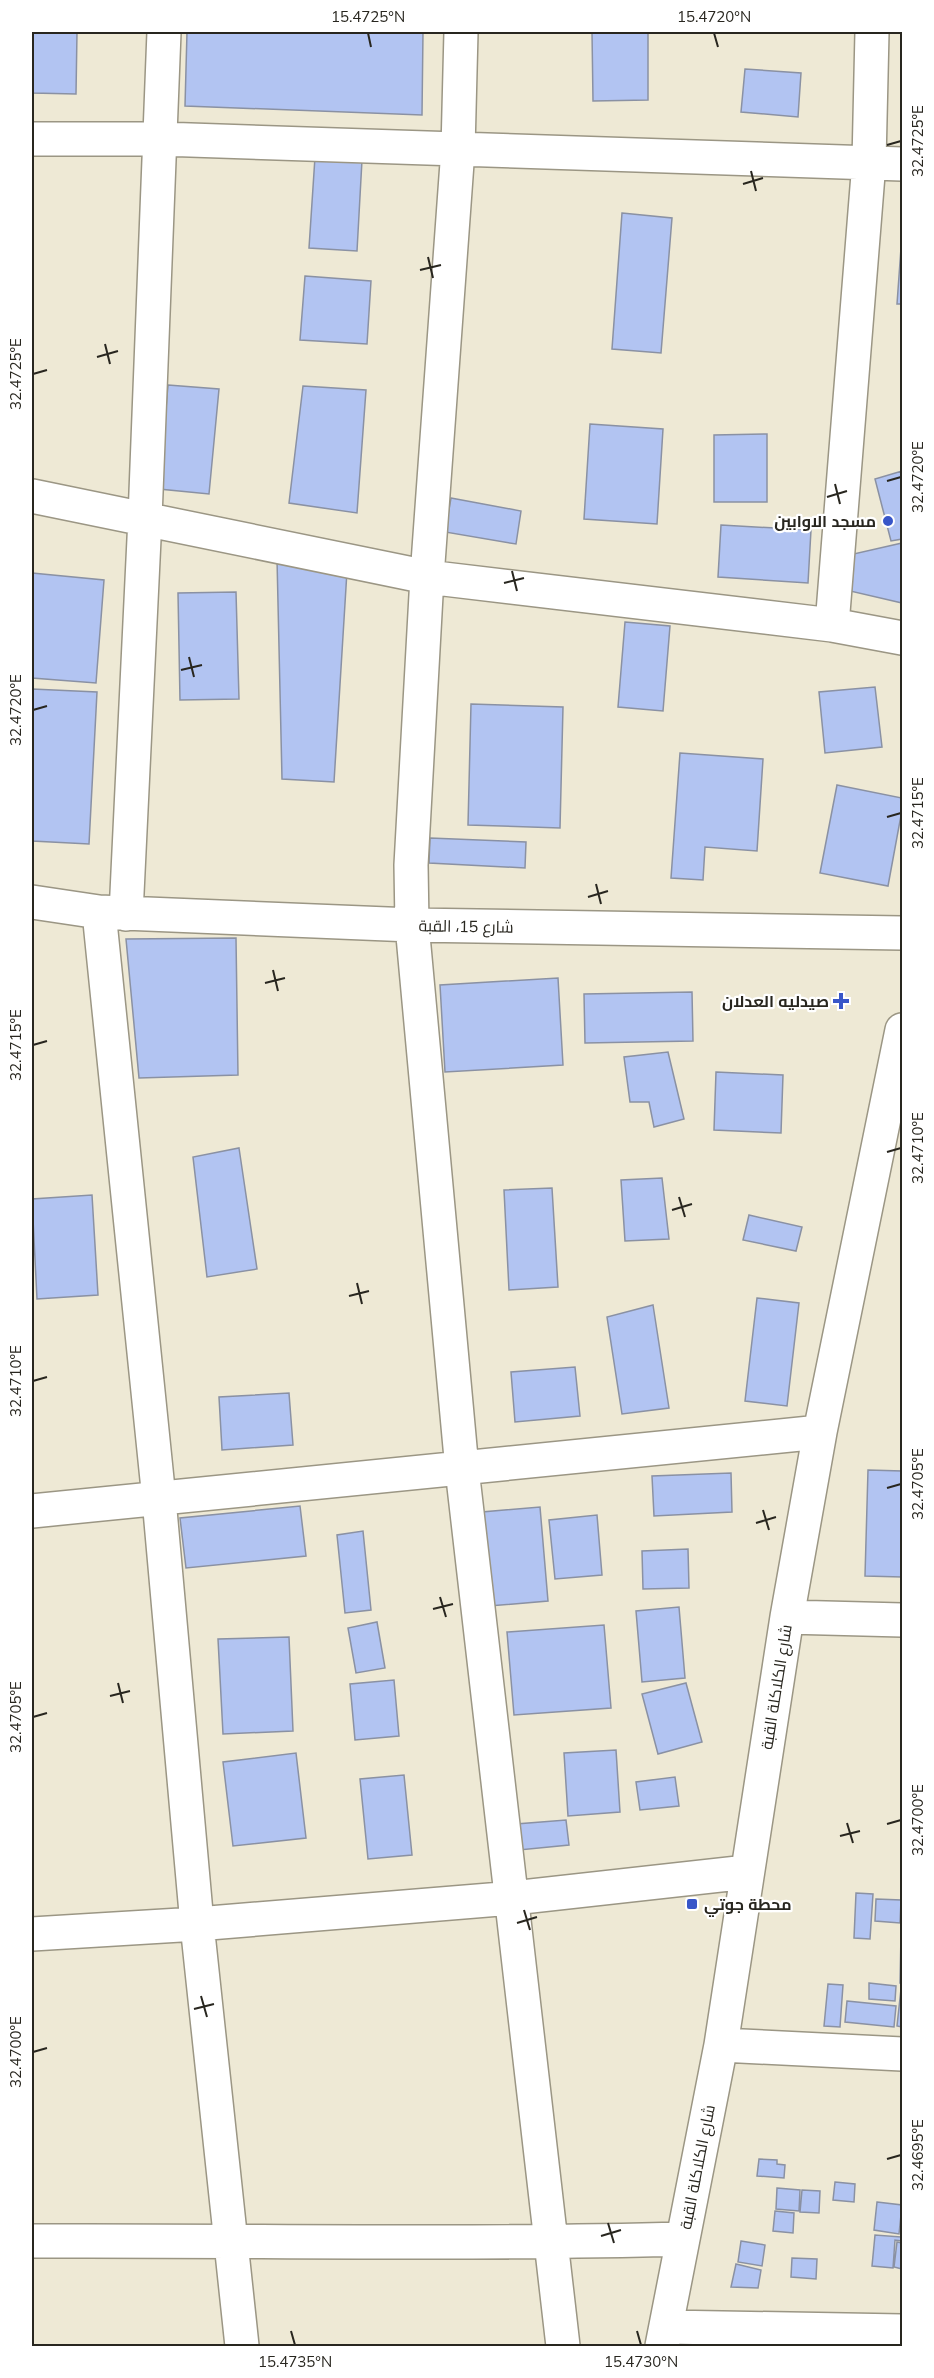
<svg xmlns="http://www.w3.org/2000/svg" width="934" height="2378" font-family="Mulish,Cairo,sans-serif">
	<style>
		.building { fill: #b2c4f2; stroke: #8a91a3; stroke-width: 1.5 }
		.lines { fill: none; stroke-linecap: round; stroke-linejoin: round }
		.minor-casing { stroke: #9b9684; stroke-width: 36 }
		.minor { stroke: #fff; stroke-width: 33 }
		.ticks { fill: none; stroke: #28261f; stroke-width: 2 }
		.poi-dot { fill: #3856c8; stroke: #fff; stroke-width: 2 }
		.labels { text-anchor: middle; stroke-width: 4.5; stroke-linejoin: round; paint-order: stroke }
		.poi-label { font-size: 16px; font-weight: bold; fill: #28261f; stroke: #fff; text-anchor: end }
		.street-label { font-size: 16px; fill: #28261f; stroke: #fff }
		.neatline { fill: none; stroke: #28261f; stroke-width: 2 }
		.ticks-label { font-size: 15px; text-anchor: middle; fill: #28261f }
	</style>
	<rect width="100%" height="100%" fill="#eee9d5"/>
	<path class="building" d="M 32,32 L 77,32 L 76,94 L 32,93 Z
		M 187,32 L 423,32 L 422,115 L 185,106 Z
		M 592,32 L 648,32 L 648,100 L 593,101 Z
		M 745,69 L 801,73 L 798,117 L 741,112 Z
		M 315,157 L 362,160 L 357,251 L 309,248 Z
		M 622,213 L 672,218 L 661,353 L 612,349 Z
		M 902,234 L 902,304 L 897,304 Z
		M 305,276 L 371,281 L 367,344 L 300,340 Z
		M 168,385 L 219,389 L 209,494 L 159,489 Z
		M 303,386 L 366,390 L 357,513 L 289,503 Z
		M 590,424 L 663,429 L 657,524 L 584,519 Z
		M 767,434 L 767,502 L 714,502 L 714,435 Z
		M 902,471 L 902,539 L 891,541 L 875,479 Z
		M 451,498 L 521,511 L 516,544 L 445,532 Z
		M 721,525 L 811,530 L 808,583 L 718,577 Z
		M 902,543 L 902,603 L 850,591 L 849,555 Z
		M 277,559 L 347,571 L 334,782 L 282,779 Z
		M 32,573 L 104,580 L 96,683 L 32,678 Z
		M 236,592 L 239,699 L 180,700 L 178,593 Z
		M 625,622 L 670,626 L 663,711 L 618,707 Z
		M 875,687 L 882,747 L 825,753 L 819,692 Z
		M 32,689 L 97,692 L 89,844 L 32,841 Z
		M 471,704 L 563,707 L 560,828 L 468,825 Z
		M 680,753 L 763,759 L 757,851 L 705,847 L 703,880 L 671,878 Z
		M 837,785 L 902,798 L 902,810 L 888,886 L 820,873 Z
		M 430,838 L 526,842 L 525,868 L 429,863 Z
		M 236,938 L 238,1075 L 139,1078 L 126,939 Z
		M 558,978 L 563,1065 L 445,1072 L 440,985 Z
		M 692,992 L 693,1041 L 585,1043 L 584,994 Z
		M 668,1052 L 684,1119 L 654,1127 L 649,1102 L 630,1102 L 624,1057 Z
		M 716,1072 L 783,1075 L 781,1133 L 714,1130 Z
		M 239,1148 L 257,1269 L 207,1277 L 193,1157 Z
		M 662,1178 L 669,1239 L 625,1241 L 621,1180 Z
		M 552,1188 L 558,1287 L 509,1290 L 504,1190 Z
		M 92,1195 L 98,1295 L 37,1299 L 32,1199 Z
		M 749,1215 L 802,1227 L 796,1251 L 743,1240 Z
		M 757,1298 L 799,1303 L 787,1406 L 745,1401 Z
		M 653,1305 L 669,1408 L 622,1414 L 607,1317 Z
		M 575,1367 L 580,1416 L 515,1422 L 511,1372 Z
		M 289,1393 L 293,1445 L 222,1450 L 219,1397 Z
		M 868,1470 L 902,1471 L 902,1577 L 865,1576 Z
		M 731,1473 L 732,1512 L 654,1516 L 652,1476 Z
		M 300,1506 L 306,1556 L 186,1568 L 180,1518 Z
		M 540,1507 L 548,1601 L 489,1606 L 482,1512 Z
		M 597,1515 L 602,1575 L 555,1579 L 549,1520 Z
		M 363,1531 L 371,1610 L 345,1613 L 337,1535 Z
		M 688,1549 L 689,1588 L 643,1589 L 642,1551 Z
		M 679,1607 L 685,1678 L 642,1682 L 636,1611 Z
		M 377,1622 L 385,1668 L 356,1673 L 348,1628 Z
		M 604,1625 L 611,1708 L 514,1715 L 507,1632 Z
		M 289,1637 L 293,1731 L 223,1734 L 218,1639 Z
		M 394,1680 L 399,1736 L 355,1740 L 350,1684 Z
		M 686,1683 L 702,1742 L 658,1754 L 642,1694 Z
		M 616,1750 L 620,1812 L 568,1816 L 564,1753 Z
		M 296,1753 L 306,1838 L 233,1846 L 223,1762 Z
		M 404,1775 L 412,1855 L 368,1859 L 360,1779 Z
		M 675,1777 L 679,1806 L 640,1810 L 636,1782 Z
		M 566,1820 L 569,1845 L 519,1850 L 516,1824 Z
		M 856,1893 L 873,1894 L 870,1939 L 854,1938 Z
		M 876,1899 L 901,1900 L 900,1923 L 875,1921 Z
		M 901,1935 L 902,1935 L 902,1983 L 900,1983 Z
		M 869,1983 L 896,1986 L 895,2001 L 869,1999 Z
		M 828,1984 L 843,1985 L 840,2027 L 824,2026 Z
		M 901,1989 L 902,1989 L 902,2027 L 897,2026 Z
		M 847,2001 L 896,2006 L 894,2027 L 845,2022 Z
		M 759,2159 L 777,2160 L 777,2164 L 785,2165 L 784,2178 L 757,2176 Z
		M 835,2182 L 855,2184 L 854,2202 L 833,2200 Z
		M 777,2188 L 800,2190 L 799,2211 L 776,2209 Z
		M 802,2190 L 820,2191 L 819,2213 L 800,2212 Z
		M 877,2202 L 902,2205 L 899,2234 L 874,2230 Z
		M 775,2211 L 794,2213 L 793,2233 L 773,2231 Z
		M 902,2217 L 902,2241 L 895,2240 L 893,2268 L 872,2266 L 875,2235 L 901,2237 Z
		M 741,2241 L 765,2245 L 762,2266 L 738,2262 Z
		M 897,2242 L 902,2243 L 902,2269 L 894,2267 Z
		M 792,2258 L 817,2259 L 816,2279 L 791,2277 Z
		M 736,2264 L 761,2270 L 758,2288 L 731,2287 Z"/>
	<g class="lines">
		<g class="minor-casing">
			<path id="minor" d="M 461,32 L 458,149 L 427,577 L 411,865 L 412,925 L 462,1469 L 563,2346
				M 32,139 L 161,139 L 902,164
				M 32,496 L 427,577 L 832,625 L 902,638
				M 832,625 L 869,162 L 872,32
				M 32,902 L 99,912 L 412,925 L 902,933
				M 99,912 L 159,1499 L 197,1924 L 242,2346
				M 126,914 L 145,518 L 164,32
				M 32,1511 L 820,1432
				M 787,1617 L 902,1620
				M 32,1934 L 197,1924 L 513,1898 L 747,1872
				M 721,2045 L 902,2054
				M 32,2241 C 249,2240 466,2245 683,2239
				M 666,2327 L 902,2331
				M 662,2346 L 721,2045 L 787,1617 L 820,1432 L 902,1030"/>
		</g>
		<use href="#minor" class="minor"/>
	</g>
	<path class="ticks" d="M 368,33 L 371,47M 714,33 L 718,47M 887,145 L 901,141M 751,171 L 756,191M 743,184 L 763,178M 428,257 L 433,278M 420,270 L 441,265M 105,344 L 110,364M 97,357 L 118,351M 33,374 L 47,370M 887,481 L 901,477M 835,484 L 840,504M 827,497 L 847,491M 512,571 L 517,591M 504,583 L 524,578M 189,657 L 194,677M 181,670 L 202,665M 33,710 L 47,706M 887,817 L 901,813M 596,884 L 601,904M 588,897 L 608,891M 273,970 L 278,991M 265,983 L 285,978M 33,1045 L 47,1041M 887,1152 L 901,1148M 679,1197 L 685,1217M 672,1210 L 692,1204M 357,1283 L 362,1304M 349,1296 L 369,1291M 33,1381 L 47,1377M 887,1488 L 901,1484M 763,1510 L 769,1530M 756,1523 L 776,1517M 440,1597 L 446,1617M 433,1609 L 453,1604M 118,1683 L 123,1703M 110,1696 L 130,1691M 33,1717 L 47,1713M 847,1823 L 853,1843M 887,1824 L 901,1820M 840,1836 L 860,1831M 524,1910 L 530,1930M 517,1923 L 537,1917M 201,1996 L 207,2017M 194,2009 L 214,2004M 33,2052 L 47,2048M 887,2159 L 901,2155M 608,2223 L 614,2243M 601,2236 L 621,2230M 291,2331 L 295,2345M 637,2331 L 641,2345"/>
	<g class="poi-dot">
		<circle cx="888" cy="521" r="6"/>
		<path d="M838 992h6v6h6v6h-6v6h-6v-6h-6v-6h6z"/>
		<rect x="686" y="1898" width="12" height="12" rx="3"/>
	</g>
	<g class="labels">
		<g class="poi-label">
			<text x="876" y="527">مسجد الاوابين</text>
			<text x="829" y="1007">صيدليه العدلان</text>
			<text x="704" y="1910" text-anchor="start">محطة جوتي</text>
		</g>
		<g class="street-label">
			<text transform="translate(466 926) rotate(1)" y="6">شارع 15، القبة</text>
			<text transform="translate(776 1687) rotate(-81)" y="6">شارع الكلاكلة القبة</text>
			<text transform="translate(697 2167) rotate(-79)" y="6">شارع الكلاكلة القبة</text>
		</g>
	</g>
	<rect width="934" height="2378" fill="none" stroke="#ffffff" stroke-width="66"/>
	<rect x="33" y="33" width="868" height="2312" class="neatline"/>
	<g class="ticks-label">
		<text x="368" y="22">15.4725°N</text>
		<text x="714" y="22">15.4720°N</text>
		<text transform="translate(918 141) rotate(-90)" y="5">32.4725°E</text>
		<text transform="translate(16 374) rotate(-90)" y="5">32.4725°E</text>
		<text transform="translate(918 477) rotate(-90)" y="5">32.4720°E</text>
		<text transform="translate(16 710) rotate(-90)" y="5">32.4720°E</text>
		<text transform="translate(918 813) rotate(-90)" y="5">32.4715°E</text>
		<text transform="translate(16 1045) rotate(-90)" y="5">32.4715°E</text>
		<text transform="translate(918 1148) rotate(-90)" y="5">32.4710°E</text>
		<text transform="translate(16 1381) rotate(-90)" y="5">32.4710°E</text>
		<text transform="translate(918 1484) rotate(-90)" y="5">32.4705°E</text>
		<text transform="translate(16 1717) rotate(-90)" y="5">32.4705°E</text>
		<text transform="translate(918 1820) rotate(-90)" y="5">32.4700°E</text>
		<text transform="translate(16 2052) rotate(-90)" y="5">32.4700°E</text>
		<text transform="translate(918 2155) rotate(-90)" y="5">32.4695°E</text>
		<text x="295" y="2367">15.4735°N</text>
		<text x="641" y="2367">15.4730°N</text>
	</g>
</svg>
